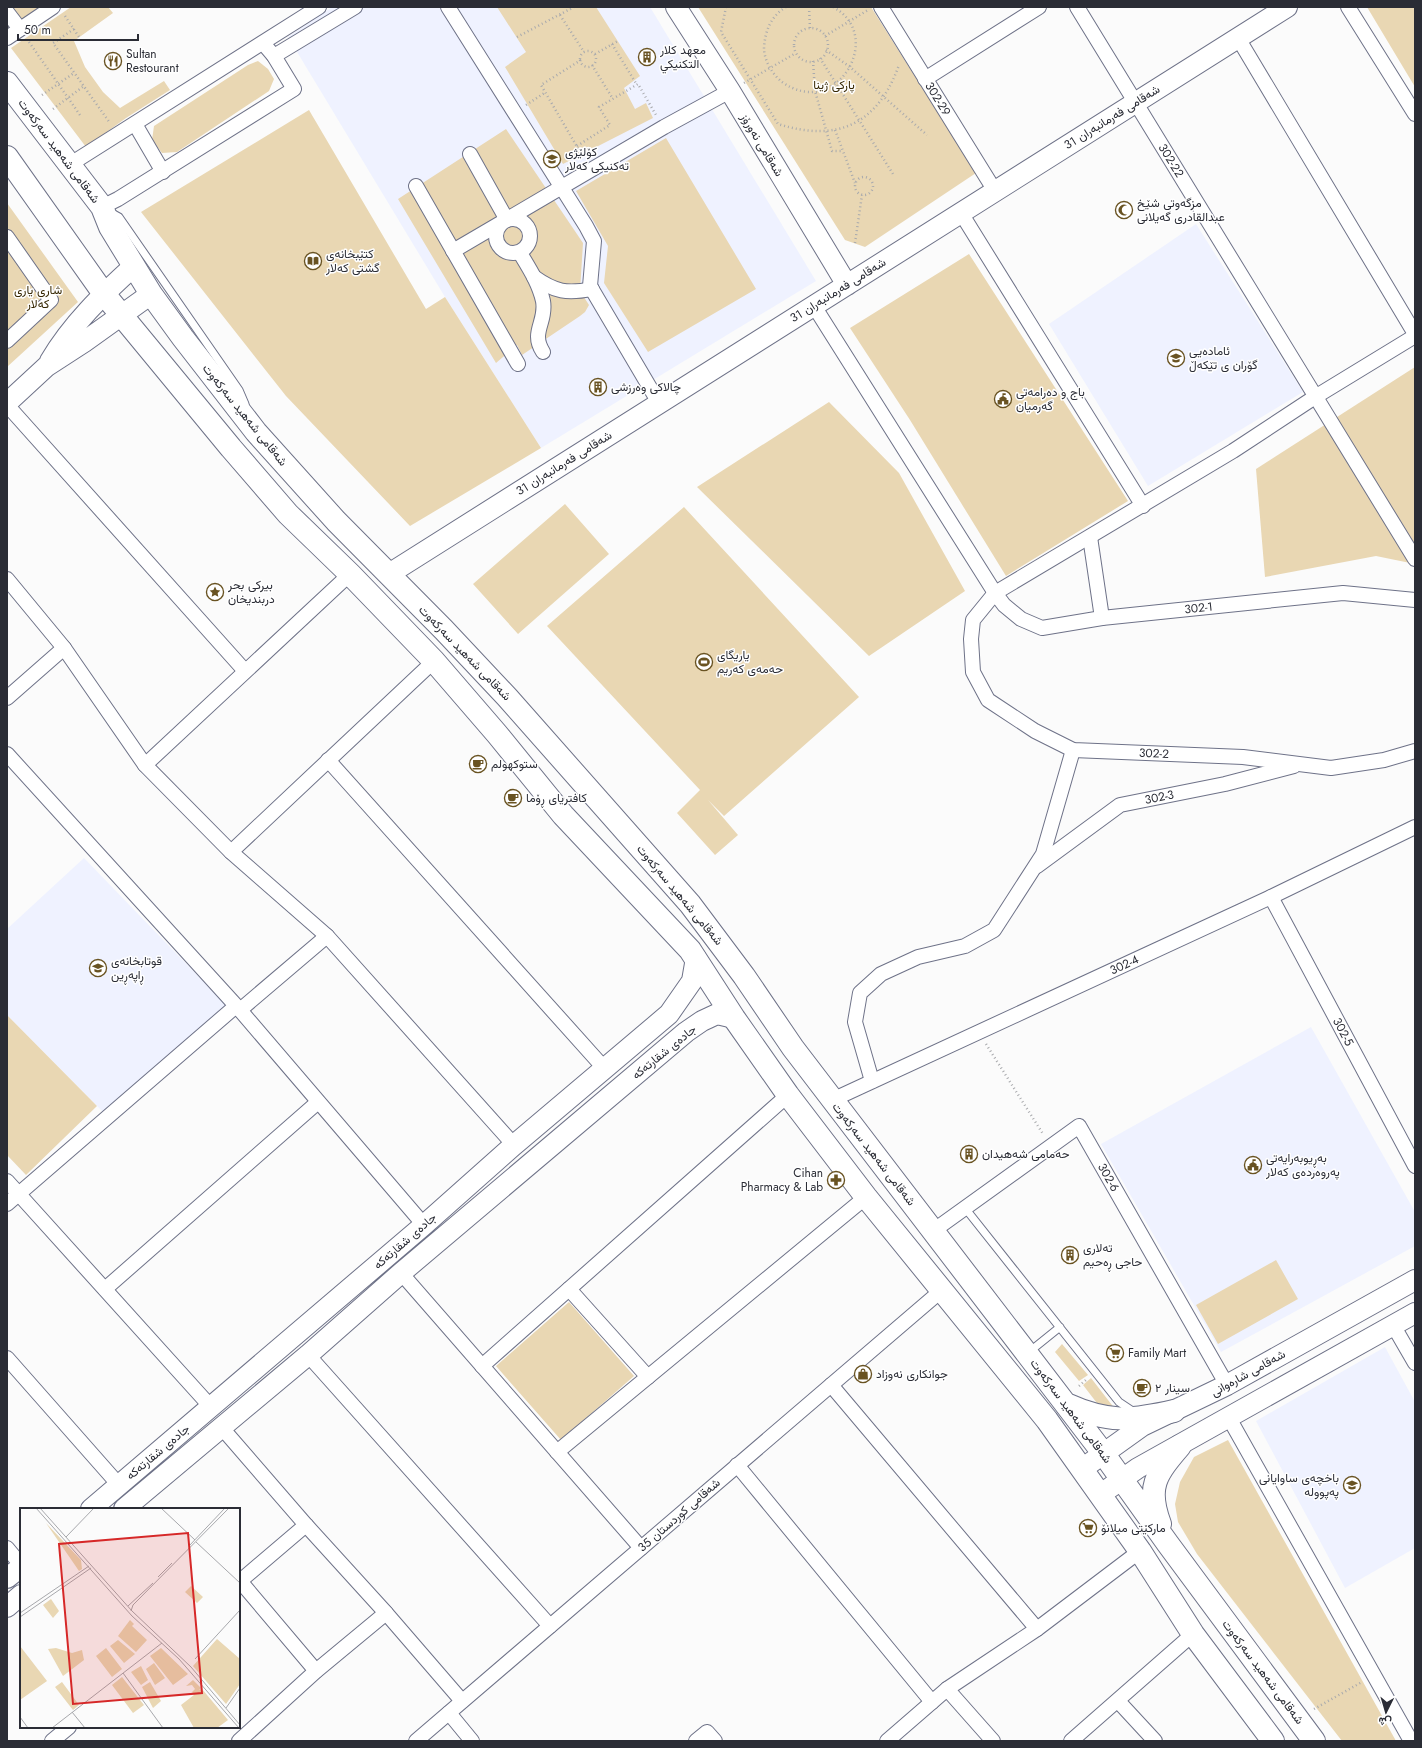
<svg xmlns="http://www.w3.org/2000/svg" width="1422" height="1748" font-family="Jost,Vazirmatn,sans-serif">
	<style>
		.built { fill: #eff2ff }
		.green { fill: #e9d7b3 }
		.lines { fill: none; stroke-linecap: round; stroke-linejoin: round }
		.lane-casing { stroke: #6e7288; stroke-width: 9 }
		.street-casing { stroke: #6e7288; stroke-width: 16 }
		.secondary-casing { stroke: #6e7288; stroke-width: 22 }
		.primary-casing { stroke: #6e7288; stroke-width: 24 }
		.path { stroke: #a9aaad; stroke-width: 2.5; stroke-dasharray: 1 3; stroke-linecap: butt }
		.lane { stroke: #fff; stroke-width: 7 }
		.street { stroke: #fff; stroke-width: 14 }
		.secondary { stroke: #fff; stroke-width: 20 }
		.primary { stroke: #fff; stroke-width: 22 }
		.labels { text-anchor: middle; stroke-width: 3; stroke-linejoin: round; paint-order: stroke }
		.poi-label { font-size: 12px; fill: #2a2c35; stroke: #fff; text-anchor: start }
		.park-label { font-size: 12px; fill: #362703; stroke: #fff }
		.street-label { font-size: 12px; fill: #2a2c35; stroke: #fff }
		.inset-road { fill: none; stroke: #a7a8ac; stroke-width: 1 }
		.view { fill: #d62828; fill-opacity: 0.15; stroke: #d62828; stroke-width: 2 }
		.inset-edge { fill: none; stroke: #2a2c35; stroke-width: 2 }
	</style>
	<rect width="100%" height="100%" fill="#fbfbfb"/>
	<path class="built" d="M 332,7 L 650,7 L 816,281 L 541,448 L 445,297 L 288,37 Z
		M 1196,224 L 1303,392 L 1148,486 L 1049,324 Z
		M 84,858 L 227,1006 L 105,1114 L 7,1015 L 7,929 Z
		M 1311,1027 L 1415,1212 L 1415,1246 L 1221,1352 L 1101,1144 Z
		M 1385,1347 L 1415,1402 L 1415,1548 L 1345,1588 L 1256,1421 Z"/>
	<path class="green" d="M 7,7 L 61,7 L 7,42 Z
		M 71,7 L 108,7 L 113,13 L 74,41 L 85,67 L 103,92 L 120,108 L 164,81 L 170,90 L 126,118 L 86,147 L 11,48 Z
		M 497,7 L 596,7 L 640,76 L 624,88 L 635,109 L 646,103 L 653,118 L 563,164 L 505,67 L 526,52 Z
		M 698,7 L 871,7 L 976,173 L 865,247 L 845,240 Z
		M 1367,7 L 1415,7 L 1415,87 Z
		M 258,61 L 268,69 L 274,79 L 269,91 L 177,152 L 162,153 L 152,140 L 154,126 L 248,65 Z
		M 309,110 L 426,309 L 445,297 L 541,448 L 410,526 L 286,396 L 141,212 Z
		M 506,129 L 583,243 L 580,291 L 589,305 L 585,312 L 580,316 L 522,355 L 517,345 L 496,363 L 398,199 Z
		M 666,138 L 756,289 L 648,352 L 604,283 L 608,246 L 576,191 Z
		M 7,203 L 78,302 L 7,367 Z
		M 969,254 L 1128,501 L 1006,576 L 910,420 L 850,328 Z
		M 1415,367 L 1415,564 L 1376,556 L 1265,577 L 1256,469 Z
		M 829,402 L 899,473 L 965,591 L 869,656 L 697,487 Z
		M 565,504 L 609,554 L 518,634 L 473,584 Z
		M 684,507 L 859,697 L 724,816 L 708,800 L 738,835 L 715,855 L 677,813 L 700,790 L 547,626 Z
		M 7,1015 L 97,1106 L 26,1175 L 7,1155 Z
		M 1276,1260 L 1298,1299 L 1218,1344 L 1196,1305 Z
		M 569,1302 L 634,1376 L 561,1440 L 496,1366 Z
		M 1062,1344 L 1088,1375 L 1079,1381 L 1055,1352 Z
		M 1091,1378 L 1115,1409 L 1100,1407 L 1083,1385 Z
		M 1228,1440 L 1396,1741 L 1342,1741 L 1197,1554 L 1178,1522 L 1175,1504 L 1180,1482 L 1194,1457 Z"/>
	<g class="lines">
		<g class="lane-casing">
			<path id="lane" d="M 110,212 L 119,217 L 239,390 L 245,404
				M 965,1208 L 1119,1402 L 1134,1412
				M 1029,1352 L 1060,1327"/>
		</g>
		<g class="street-casing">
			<g id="street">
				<path d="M 448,7 L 586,226 L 594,241 L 590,286 L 659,403"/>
				<path id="s1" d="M 881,7 L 995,191"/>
				<path id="s2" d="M 1077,7 L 1415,559"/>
				<path d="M 1348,7 L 1415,114"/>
				<path d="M 7,12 L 20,29"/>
				<path d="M 7,38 L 53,7"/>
				<path d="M 1238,38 L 1415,334"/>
				<path d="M 274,56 L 355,7"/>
				<path d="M 925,79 L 1039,7"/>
				<path d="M 135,124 L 163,172"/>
				<path d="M 470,154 L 507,220"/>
				<path d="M 69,165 L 319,7"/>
				<path d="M 416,186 L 518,364"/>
				<path d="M 102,207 L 118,199 L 294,89 L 274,56 L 263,43"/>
				<path d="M 961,213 L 1143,506"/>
				<circle cx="513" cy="236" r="17"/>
				<path d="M 7,237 L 51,300 L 7,341"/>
				<path d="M 453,251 L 664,127 L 730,91"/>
				<path d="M 520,253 C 529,268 539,283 543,301 C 547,322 530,332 543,352"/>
				<path d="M 534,277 C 555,292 567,294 592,289"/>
				<path id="s3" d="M 814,306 L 995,593 L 1004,605 L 1021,619 L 1042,628 L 1102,618 L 1343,593 L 1415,600"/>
				<path id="s4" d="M 1415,336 L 1315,397 L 1233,451 L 995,593 L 973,620 L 971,639 L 973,672 L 988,700 L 1035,731 L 1073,750 L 1243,757 L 1331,768 L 1384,760 L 1415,751"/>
				<path d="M 7,405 L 245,671"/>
				<path d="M 1090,537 L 1102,618"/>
				<path d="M 7,579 L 64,648 L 145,765 L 231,852 L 327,936 L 514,1145"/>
				<path d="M 7,698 L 64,648"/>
				<path d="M 7,754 L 240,1010 L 424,1225"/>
				<path d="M 328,760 L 604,1068"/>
				<path d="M 145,765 L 350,574"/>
				<path d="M 231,852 L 434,661"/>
				<path id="s5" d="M 1037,866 L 1120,805 L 1225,784 L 1294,766"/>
				<path id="s6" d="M 1271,897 L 1415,1166"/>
				<path d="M 240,1010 L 327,936"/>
				<path d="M 872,1081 L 855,1022 L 860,993 L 881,974 L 918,957 L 965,946 L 994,930 L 1043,854 L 1073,750"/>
				<path id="s7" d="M 832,1100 L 1271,897 L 1415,827"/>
				<path d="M 7,1181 L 211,1407"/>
				<path d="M 7,1204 L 236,1006"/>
				<path id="s8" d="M 933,1231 L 1079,1126 L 1227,1385"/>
				<path d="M 401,1273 L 641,1548"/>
				<path d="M 105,1289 L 318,1102"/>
				<path d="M 569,1289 L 648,1377"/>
				<path d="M 1393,1325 L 1415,1363"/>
				<path d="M 308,1355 L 550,1626"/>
				<path d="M 7,1358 L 119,1485"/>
				<path d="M 482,1366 L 788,1095"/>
				<path d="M 831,1385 L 1037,1629"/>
				<path d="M 1229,1418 L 1411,1741"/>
				<path d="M 222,1428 L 306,1525 L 386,1613 L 462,1701"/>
				<path d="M 557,1452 L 866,1197"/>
				<path d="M 737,1465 L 932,1702"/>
				<path d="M 7,1548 L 21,1565"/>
				<path d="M 240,1581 L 316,1671"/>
				<path d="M 239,1582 L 306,1525"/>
				<path d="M 947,1689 L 993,1741"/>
				<path d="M 1118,1701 L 1155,1741"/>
				<path d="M 449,1713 L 472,1741"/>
				<path d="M 52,1741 L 69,1727"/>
				<path d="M 239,1741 L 316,1671 L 386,1613"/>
				<path d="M 416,1741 L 942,1290"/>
				<path d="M 696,1741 L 707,1732 L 715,1741"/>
				<path d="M 887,1741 L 947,1689 L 1037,1629 L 1140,1551"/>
				<path d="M 1071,1741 L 1193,1634"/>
			</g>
		</g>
		<g class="secondary-casing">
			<path id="secondary" d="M 676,7 L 730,91 L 847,285
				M 50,361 C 72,324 102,295 134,266
				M 7,403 L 47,366 L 84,342 L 151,294
				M 389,574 L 1287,7
				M 1082,1469 L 1142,1426 L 1227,1385 L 1415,1280
				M 1101,1494 L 1138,1468 L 1415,1313
				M 91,1509 L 424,1225 L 514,1145 L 669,1014 L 692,981 L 696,958
				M 124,1509 L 308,1355 L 401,1273 L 686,1032 L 702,1021 L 717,1014 L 734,1018
				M 7,1578 L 21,1567
				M 7,1607 L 21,1595"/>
		</g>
		<g class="primary-casing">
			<path id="primary" d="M 7,83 L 102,207 L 110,227 L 151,294 L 183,338 L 256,432 L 336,521 L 444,630 L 507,697 L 690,904 L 744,976 L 793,1048 L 1103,1453 L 1168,1544 L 1314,1741
				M 7,157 L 104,294 L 231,448 L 288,514 L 350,574 L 434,661 L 497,734 L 563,815 L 690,950 L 734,1018 L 788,1095 L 866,1197 L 1047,1420 L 1140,1551 L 1193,1634 L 1273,1741
				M 1066,1404 C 1108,1423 1131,1421 1174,1411
				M 1160,1524 C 1146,1487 1156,1474 1180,1446"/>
		</g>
		<path class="path" d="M 726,7 L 721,32 L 778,124 C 838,143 878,124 899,65
			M 786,7 C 771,16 765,31 764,48 C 764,60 772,74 782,82 C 837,121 886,35 833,7
			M 809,7 L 810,28
			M 560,15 L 584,52
			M 65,16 L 79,37
			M794 45a17 17 0 1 1 34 0a17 17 0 1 1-34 0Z
			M 74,29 L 53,43 L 110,123
			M 825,36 L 868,10
			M 517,37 L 574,7
			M 29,42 L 80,115
			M 612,44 L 637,85
			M 826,50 L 850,67 L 927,135
			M580 59a8 8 0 1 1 16 0a8 8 0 1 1-16 0Z
			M 595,54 L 618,41
			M 820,58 L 893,174
			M 581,60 L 541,85 L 583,157
			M 813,61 L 815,91 L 832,151 L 843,151
			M 592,65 L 613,99
			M 744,83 L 796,53
			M 42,95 L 74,73
			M 526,105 L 546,92
			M 53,109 L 84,86
			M 835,130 L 855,183
			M 577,146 L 610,125 L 599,107 L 638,84 L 656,115
			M855 186a9 9 0 1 1 18 0a9 9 0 1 1-18 0Z
			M 855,243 L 862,195
			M 986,1044 L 1043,1134
			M 1079,1386 L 1087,1379
			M 1314,1709 L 1362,1682"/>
		<use href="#lane" class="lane"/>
		<use href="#street" class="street"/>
		<use href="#secondary" class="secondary"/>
		<use href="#primary" class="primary"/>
	</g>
	<defs>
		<g id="building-ring" transform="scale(0.9)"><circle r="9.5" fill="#fff" stroke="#695322" stroke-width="1.5"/><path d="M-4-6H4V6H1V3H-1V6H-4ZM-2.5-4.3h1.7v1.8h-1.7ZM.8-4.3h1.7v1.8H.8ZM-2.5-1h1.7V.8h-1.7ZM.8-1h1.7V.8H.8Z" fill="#695322"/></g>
		<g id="restaurant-ring" transform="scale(0.9)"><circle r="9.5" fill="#fff" stroke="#695322" stroke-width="1.5"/><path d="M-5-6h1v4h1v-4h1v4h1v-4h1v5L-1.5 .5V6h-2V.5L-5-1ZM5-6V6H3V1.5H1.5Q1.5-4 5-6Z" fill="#695322"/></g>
		<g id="university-ring" transform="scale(0.9)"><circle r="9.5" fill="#fff" stroke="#695322" stroke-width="1.5"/><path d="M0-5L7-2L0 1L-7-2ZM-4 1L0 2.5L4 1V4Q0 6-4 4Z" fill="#695322"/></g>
		<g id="mosque-ring" transform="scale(0.9)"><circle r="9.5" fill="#fff" stroke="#695322" stroke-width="1.5"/><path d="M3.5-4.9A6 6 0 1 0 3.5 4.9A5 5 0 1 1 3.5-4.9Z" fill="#695322"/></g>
		<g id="library-ring" transform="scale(0.9)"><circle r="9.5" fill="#fff" stroke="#695322" stroke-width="1.5"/><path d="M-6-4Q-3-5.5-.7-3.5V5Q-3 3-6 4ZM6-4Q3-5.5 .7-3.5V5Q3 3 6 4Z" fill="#695322"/></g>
		<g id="school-ring" transform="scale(0.9)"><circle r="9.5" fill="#fff" stroke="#695322" stroke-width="1.5"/><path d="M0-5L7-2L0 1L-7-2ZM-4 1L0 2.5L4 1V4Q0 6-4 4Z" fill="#695322"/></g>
		<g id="civic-ring" transform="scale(0.9)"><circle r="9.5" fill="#fff" stroke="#695322" stroke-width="1.5"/><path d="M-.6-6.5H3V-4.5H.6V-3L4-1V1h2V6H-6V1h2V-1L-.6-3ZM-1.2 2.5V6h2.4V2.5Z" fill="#695322"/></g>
		<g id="sight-ring" transform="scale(0.9)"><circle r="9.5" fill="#fff" stroke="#695322" stroke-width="1.5"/><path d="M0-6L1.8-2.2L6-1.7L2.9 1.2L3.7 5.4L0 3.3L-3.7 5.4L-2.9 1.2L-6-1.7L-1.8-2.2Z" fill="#695322"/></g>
		<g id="stadium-ring" transform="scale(0.9)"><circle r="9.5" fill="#fff" stroke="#695322" stroke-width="1.5"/><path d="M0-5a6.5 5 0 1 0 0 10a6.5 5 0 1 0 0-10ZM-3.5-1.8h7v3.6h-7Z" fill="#695322"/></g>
		<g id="cafe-ring" transform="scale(0.9)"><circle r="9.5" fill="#fff" stroke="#695322" stroke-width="1.5"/><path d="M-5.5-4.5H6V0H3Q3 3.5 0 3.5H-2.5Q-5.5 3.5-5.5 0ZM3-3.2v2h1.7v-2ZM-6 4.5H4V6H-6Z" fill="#695322"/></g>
		<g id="pharmacy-ring" transform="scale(0.9)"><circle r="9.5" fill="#fff" stroke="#695322" stroke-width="1.5"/><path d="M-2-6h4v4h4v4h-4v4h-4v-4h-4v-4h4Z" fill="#695322"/></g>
		<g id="supermarket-ring" transform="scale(0.9)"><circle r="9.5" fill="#fff" stroke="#695322" stroke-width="1.5"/><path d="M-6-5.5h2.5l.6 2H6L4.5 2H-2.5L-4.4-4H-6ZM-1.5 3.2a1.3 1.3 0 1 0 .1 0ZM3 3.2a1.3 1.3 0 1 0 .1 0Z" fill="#695322"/></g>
		<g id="shop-ring" transform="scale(0.9)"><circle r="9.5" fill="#fff" stroke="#695322" stroke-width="1.5"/><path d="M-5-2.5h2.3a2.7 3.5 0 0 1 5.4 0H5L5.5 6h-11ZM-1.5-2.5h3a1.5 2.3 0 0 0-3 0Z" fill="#695322"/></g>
	</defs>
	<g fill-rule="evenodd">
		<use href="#building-ring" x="647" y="57"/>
		<use href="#restaurant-ring" x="113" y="61"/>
		<use href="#university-ring" x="552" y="159"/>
		<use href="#mosque-ring" x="1124" y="210"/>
		<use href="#library-ring" x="313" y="261"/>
		<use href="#school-ring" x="1176" y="358"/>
		<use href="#building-ring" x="598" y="387"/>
		<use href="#civic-ring" x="1003" y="399"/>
		<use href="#sight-ring" x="215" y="592"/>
		<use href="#stadium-ring" x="704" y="662"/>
		<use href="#cafe-ring" x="478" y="764"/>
		<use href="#cafe-ring" x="513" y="798"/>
		<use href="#school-ring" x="98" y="968"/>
		<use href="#building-ring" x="969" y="1154"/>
		<use href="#civic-ring" x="1253" y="1165"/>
		<use href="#pharmacy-ring" x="836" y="1180"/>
		<use href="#building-ring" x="1070" y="1255"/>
		<use href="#supermarket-ring" x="1115" y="1353"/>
		<use href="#shop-ring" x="863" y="1374"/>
		<use href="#cafe-ring" x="1142" y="1388"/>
		<use href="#school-ring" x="1352" y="1485"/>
		<use href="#supermarket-ring" x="1088" y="1528"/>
	</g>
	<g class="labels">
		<g class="poi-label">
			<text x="660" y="54">معهد كلار<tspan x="660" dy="14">التكنيكي</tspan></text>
			<text x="126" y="58">Sultan<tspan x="126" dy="14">Restourant</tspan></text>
			<text x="565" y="156">کۆلێژی<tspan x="565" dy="14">تەکنیکی کەلار</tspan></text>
			<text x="1137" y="207">مزگەوتی شێخ<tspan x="1137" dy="14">عبدالقادری گەیلانی</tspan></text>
			<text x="326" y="258">کتێبخانەی<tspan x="326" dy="14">گشتی کەلار</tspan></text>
			<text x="1189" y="355">ئامادەیی<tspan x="1189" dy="14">گۆران ی تێکەڵ</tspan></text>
			<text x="611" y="391">چالاکی وەرزشی</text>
			<text x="1016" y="396">باج و دەرامەتی<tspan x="1016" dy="14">گەرمیان</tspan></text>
			<text x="228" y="589">بيركى بحر<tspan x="228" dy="14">دربنديخان</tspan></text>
			<text x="717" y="659">یاریگای<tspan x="717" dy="14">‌حەمەی کەریم</tspan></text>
			<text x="491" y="768">ستوكهولم</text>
			<text x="526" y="802">کافتریای ڕۆما</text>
			<text x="111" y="965">قوتابخانەی<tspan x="111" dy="14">ڕاپەڕین</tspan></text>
			<text x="982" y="1158">حەمامی شەهیدان</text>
			<text x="1266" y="1162">بەڕیوبەرایەتی<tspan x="1266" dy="14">پەروەردەی کەلار</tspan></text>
			<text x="823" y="1177" text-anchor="end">Cihan<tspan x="823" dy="14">Pharmacy &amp; Lab</tspan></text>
			<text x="1083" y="1252">تەلاری<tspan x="1083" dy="14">حاجی ڕەحیم</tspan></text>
			<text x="1128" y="1357">Family Mart</text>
			<text x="876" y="1378">جوانکاری نەوزاد</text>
			<text x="1155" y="1392">سینار ٢</text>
			<text x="1339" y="1482" text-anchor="end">باخچەی ساوایانی<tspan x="1339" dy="14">پەپوولە</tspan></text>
			<text x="1101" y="1532">مارکێتی میلانۆ</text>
		</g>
		<g class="park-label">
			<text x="834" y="89">پارکی ژینا</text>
			<text x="38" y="294">شاری یاری<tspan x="38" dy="14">کەلار</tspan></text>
		</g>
		<g class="street-label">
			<text dy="4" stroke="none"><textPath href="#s1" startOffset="108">302-29</textPath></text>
			<text transform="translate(1112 117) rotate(-32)" y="4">شەقامی فەرمانبەران 31</text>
			<text transform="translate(762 145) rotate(59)" y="4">شەقامی نەورۆز</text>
			<text transform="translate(59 151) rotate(53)" y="4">شەقامی شەهید سەرکەوت</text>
			<text dy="4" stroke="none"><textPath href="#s2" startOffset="180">302-22</textPath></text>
			<text transform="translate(838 290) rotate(-32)" y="4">شەقامی فەرمانبەران 31</text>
			<text transform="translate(245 415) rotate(51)" y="4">شەقامی شەهید سەرکەوت</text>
			<text transform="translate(564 463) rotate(-32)" y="4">شەقامی فەرمانبەران 31</text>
			<text dy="4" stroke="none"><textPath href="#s3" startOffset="557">302-1</textPath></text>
			<text transform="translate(465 653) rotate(46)" y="4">شەقامی شەهید سەرکەوت</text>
			<text dy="4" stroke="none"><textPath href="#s4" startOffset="791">302-2</textPath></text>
			<text dy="4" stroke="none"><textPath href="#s5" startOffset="143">302-3</textPath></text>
			<text transform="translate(680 895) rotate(50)" y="4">شەقامی شەهید سەرکەوت</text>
			<text dy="4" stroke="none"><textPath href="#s7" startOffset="322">302-4</textPath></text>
			<text dy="4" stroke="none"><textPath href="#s6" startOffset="153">302-5</textPath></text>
			<text transform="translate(664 1052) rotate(-39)" y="4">جادەی شقارتەکە</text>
			<text transform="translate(874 1154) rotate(52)" y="4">شەقامی شەهید سەرکەوت</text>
			<text dy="4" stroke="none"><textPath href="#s8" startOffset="239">302-6</textPath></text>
			<text transform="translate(405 1241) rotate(-41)" y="4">جادەی شقارتەکە</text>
			<text transform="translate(1248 1373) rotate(-29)" y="4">شەقامی شارەوانی</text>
			<text transform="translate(1071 1411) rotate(53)" y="4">شەقامی شەهید سەرکەوت</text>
			<text transform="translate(158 1452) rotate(-40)" y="4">جادەی شقارتەکە</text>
			<text transform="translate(679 1515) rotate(-41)" y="4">شەقامی کوردستان 35</text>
			<text transform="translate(1263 1672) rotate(53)" y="4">شەقامی شەهید سەرکەوت</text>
		</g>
	</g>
	<g transform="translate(20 1508)">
		<rect width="220" height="220" fill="#fbfbfb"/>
		<path d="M 26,15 L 61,52 L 62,61 L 59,63 ZM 171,78 L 183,89 L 177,95 L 165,84 ZM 31,91 L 39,103 L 33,110 L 23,97 ZM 110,112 L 114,116 L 112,118 L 127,132 L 116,144 L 98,128 ZM 197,131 L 220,151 L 220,176 L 206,196 L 173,158 ZM 98,132 L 115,146 L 104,155 L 90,138 ZM 0,138 L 27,173 L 0,192 ZM 36,140 L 52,145 L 62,142 L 64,152 L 43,168 L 28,141 ZM 86,140 L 102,161 L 92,169 L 76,148 ZM 141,140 L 168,166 L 153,177 L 130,148 ZM 134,155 L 145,170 L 135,177 L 126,161 ZM 121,158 L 128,172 L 121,177 L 111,164 ZM 102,169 L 124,197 L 113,205 L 92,177 ZM 173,172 L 181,180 L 179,182 L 182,181 L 208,212 L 197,220 L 174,220 L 161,197 L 174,187 L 172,184 L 175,181 L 172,177 L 166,178 ZM 42,174 L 59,197 L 53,202 L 35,179 ZM 130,174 L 141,193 L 133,200 L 122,179 Z" fill="#e9d7b3"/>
		<path class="inset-road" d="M 16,0 L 112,108 L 159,151 L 219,220M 20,0 L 112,103 L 171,159 L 220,217M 141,0 L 175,32M 46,29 L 74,0M 176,34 L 220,75M 169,38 L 205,0M 138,69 L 152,55M 108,98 L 133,75M 111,103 L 113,97 L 209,0M 0,105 L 69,58M 0,109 L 71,60M 175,151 L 220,102M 103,165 L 143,220M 206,200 L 220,180M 52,204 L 65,220M 0,209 L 8,220M 32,220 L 142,135"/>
		<path class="view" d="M 168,25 L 182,185 L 53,196 L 39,36 Z"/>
		<rect width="220" height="220" class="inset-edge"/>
	</g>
	<rect width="1422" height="1748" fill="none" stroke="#2a2c35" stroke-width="16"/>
	<g transform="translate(1386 1712) rotate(185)" stroke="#ffffff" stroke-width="3" paint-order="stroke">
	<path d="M0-3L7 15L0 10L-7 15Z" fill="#2a2c35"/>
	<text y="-6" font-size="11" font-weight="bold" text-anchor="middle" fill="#2a2c35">ش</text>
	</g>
	<path d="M18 34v6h120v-6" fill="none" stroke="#2a2c35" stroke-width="2"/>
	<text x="24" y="34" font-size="12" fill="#2a2c35" stroke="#ffffff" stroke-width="3" paint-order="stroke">50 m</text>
</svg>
